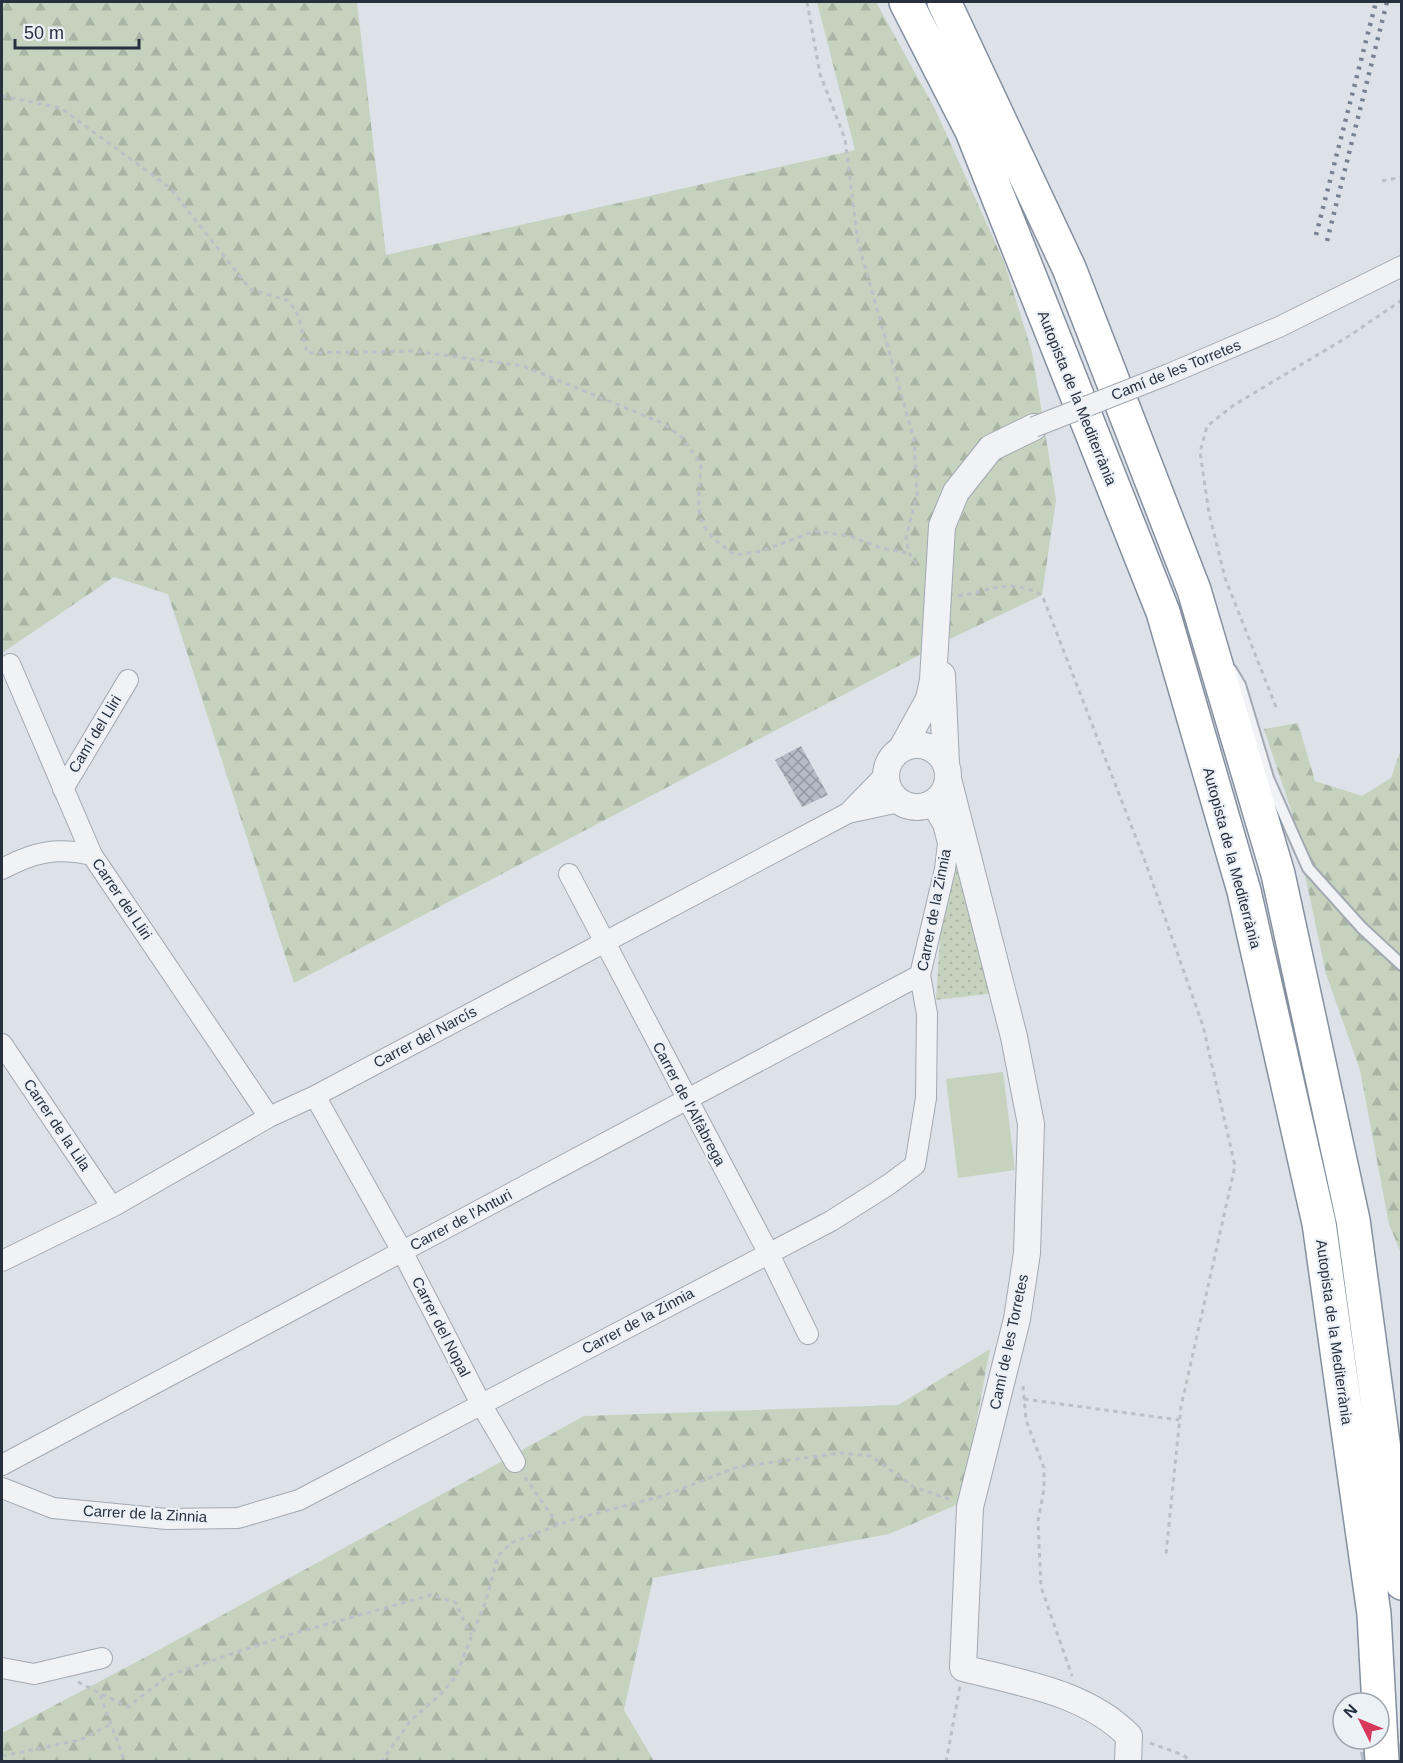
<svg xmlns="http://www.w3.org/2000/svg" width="1403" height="1763" font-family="Helvetica,sans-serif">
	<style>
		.forest { fill: url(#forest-firs) }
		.park { fill: url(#park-dots) }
		.pitch { fill: #c4d2be }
		.building { fill: url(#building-cross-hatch) }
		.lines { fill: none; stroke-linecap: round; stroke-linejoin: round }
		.minor-tunnel { stroke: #b8bec6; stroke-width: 20; stroke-dasharray: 20 10; stroke-linecap: butt }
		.service-casing { stroke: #a2a9b2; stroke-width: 14 }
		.minor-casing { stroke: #a2a9b2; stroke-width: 22 }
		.tertiary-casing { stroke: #a2a9b2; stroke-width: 28 }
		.motorway-casing { stroke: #84909f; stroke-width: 36 }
		.path { stroke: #bbc0c6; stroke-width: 3; stroke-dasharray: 4.5 4.5; stroke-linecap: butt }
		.service { stroke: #f0f2f6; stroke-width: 10 }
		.minor { stroke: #f0f2f6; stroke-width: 20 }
		.tertiary { stroke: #f0f2f6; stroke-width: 26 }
		.motorway { stroke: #fff; stroke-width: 33 }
		.rail { stroke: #768292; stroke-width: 4.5; stroke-dasharray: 3 6; stroke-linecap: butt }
		.minor-bridge-casing { stroke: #a2a9b2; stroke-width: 22; stroke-linecap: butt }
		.minor-bridge { stroke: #f0f2f6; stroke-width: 20 }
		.labels { text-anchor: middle; stroke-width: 4.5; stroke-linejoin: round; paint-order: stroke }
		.street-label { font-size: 15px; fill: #26303f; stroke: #ecf1f6 }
	</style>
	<defs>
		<pattern id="forest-firs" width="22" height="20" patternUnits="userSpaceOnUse" patternTransform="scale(1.5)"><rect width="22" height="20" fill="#c4d2be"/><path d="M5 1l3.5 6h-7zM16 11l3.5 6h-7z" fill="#a8b5a4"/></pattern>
		<pattern id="park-dots" width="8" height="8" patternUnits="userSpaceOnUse" patternTransform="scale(1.5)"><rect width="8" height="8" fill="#c4d2be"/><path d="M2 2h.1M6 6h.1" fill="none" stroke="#a8b5a4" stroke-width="1.8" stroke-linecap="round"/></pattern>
		<pattern id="building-cross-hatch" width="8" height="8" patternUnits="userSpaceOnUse" patternTransform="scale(1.5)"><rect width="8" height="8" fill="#b4bbc5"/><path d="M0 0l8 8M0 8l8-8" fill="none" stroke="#9298a1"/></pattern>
	</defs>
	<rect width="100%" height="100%" fill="#dde2e8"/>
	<path class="forest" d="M 2,2 L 357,2 L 386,255 L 855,150 L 817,2 L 876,2 L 935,109 L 1004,262 L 1032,352 L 1056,500 L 1042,595 L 950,639 L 294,983 L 168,594 L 114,577 L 2,653 Z
		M 1298,723 L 1315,781 L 1362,796 L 1391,778 L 1401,749 L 1401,1253 L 1389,1224 L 1360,1070 L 1326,974 L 1292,813 L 1264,729 Z
		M 990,1349 L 961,1503 L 889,1534 L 653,1578 L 624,1710 L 654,1761 L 2,1762 L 2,1733 L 144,1658 L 584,1416 L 898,1405 Z"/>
	<path class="park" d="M 945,862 L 972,868 L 996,993 L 936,1000 Z"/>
	<path class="pitch" d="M 1003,1072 L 1015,1170 L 958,1178 L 946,1079 Z"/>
	<path class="building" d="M 801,746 L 828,795 L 802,807 L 775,760 Z"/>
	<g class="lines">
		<path class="minor-tunnel" d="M 1362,1762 L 1402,1753"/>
		<g class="service-casing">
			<path id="service" d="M 1231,670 L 1240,685 L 1268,778 L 1308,868 L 1362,928 L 1402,965"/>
		</g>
		<g class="minor-casing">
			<path id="minor" d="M 1169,374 L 1279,327 L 1402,266
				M 10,664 L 92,855 L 269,1117
				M 63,789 L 128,680
				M 848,813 L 899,802
				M 2,869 C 34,852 56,847 92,855
				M 569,874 L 768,1252 L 808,1334
				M 2,1044 L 112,1207
				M 315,1096 L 402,1251 L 481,1404 L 515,1462
				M 2,1261 L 112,1207 L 269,1117 L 315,1096 L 848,813 L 886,774
				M 2,1465 L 920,975
				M 2,1488 L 53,1508 L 167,1519 L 238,1518 L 299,1500 L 831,1221 L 888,1185 L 915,1165 L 926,1098 L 927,1014 L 920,975 L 945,869 L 948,843 L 943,824 L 931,804
				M 2,1668 L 34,1674 L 102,1658"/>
		</g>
		<g class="tertiary-casing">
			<path id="tertiary" d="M 942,675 L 946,764
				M886 776a31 31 0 1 1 62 0a31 31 0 1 1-62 0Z
				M 902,748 L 929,699 L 933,680 L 942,526 L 956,492 L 991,448 L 1034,427
				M 948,779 L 1014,1037 L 1031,1124 L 1027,1253 L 1017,1319 L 970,1507 L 963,1668 C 1020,1683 1086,1692 1129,1736 L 1128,1762"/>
		</g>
		<g class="motorway-casing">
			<path id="motorway" d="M 906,2 L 972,131 L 1163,612 L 1244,891 L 1319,1223 L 1374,1614 L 1382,1762
				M 944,2 L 1069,268 L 1194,590 L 1278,874 L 1353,1220 L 1402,1583"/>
		</g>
		<path class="path" d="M 807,2 L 820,74 L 845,139 L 858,242 L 914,439 L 917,494 L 906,538 L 909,553 L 918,566
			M 2,96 L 61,108 L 170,188 L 250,289 L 289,301 L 299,317 L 307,353 L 413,351 L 523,366 L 660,422 L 680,435 L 701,464 C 698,514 691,525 735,555 L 761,551 L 815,531 L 850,536 L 881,548 L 909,553
			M 1382,181 L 1402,177
			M 958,596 C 994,591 1005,577 1042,595 L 1145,861 L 1203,1026 L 1235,1166 L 1181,1407 L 1166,1554
			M 1276,707 L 1225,578 L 1209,513 L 1200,452 L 1207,426 L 1234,405 L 1349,336 L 1402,300
			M 1023,1386 L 1026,1420 L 1044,1468 L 1044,1489 L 1038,1521 L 1041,1587 L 1072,1676
			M 1024,1399 L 1179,1420
			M 525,1477 L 558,1525
			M 78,1682 L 128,1707 L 169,1675 L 285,1636 L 431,1595 L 455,1602 L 471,1635
			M 100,1695 L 125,1762
			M 1150,1743 L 1183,1755 L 1192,1762
			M 2,1756 L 80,1740 L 111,1724
			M 381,1762 L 411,1720 L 441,1694 L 456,1676 L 486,1600 L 498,1556 L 511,1543 L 574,1519 L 663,1496 L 737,1467 L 841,1453 L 871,1456 L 914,1487 L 952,1500
			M 946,1762 L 960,1686"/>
		<use href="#service" class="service"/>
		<use href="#minor" class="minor"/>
		<use href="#tertiary" class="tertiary"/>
		<use href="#motorway" class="motorway"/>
		<path class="rail" d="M 1316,235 L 1376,2
			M 1327,241 L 1387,2
			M 1022,1762 L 1022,1761
			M 1035,1762 L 1035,1761"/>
		<g class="minor-bridge-casing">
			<path id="minor-bridge" d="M 1034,427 L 1169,374"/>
		</g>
		<use href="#minor-bridge" class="minor-bridge"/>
	</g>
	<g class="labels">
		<g class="street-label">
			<text transform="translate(1176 370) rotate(-22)" y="5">Camí de les Torretes</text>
			<text transform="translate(1077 398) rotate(68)" y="5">Autopista de la Mediterrània</text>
			<text transform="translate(95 734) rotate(-59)" y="5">Camí del Lliri</text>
			<text transform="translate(1232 858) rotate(75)" y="5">Autopista de la Mediterrània</text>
			<text transform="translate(122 899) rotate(56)" y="5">Carrer del Lliri</text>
			<text transform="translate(934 910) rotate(-79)" y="5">Carrer de la Zinnia</text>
			<text transform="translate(425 1037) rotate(-28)" y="5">Carrer del Narcís</text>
			<text transform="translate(689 1104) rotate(62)" y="5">Carrer de l'Alfàbrega</text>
			<text transform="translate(57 1125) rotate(56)" y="5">Carrer de la Lila</text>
			<text transform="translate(461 1220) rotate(-28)" y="5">Carrer de l'Anturi</text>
			<text transform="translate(638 1321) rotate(-28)" y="5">Carrer de la Zinnia</text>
			<text transform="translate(441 1327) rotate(63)" y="5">Carrer del Nopal</text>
			<text transform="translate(1334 1332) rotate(82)" y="5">Autopista de la Mediterrània</text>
			<text transform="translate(1009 1342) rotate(-78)" y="5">Camí de les Torretes</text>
			<text transform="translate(145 1514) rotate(3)" y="5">Carrer de la Zinnia</text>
		</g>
	</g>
	<rect width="1403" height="1763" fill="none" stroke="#26303f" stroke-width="6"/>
	<g transform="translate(1361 1721) rotate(313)"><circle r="28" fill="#ecf1f6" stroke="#9da4ad" stroke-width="1.5"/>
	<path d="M0-4.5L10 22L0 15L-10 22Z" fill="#d63959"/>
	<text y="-9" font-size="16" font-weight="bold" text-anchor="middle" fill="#26303f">N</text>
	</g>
	<path d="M15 39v9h124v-9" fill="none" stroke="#26303f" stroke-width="3"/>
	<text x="24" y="39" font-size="18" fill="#26303f" stroke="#ecf1f6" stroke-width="4.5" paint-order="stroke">50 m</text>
</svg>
